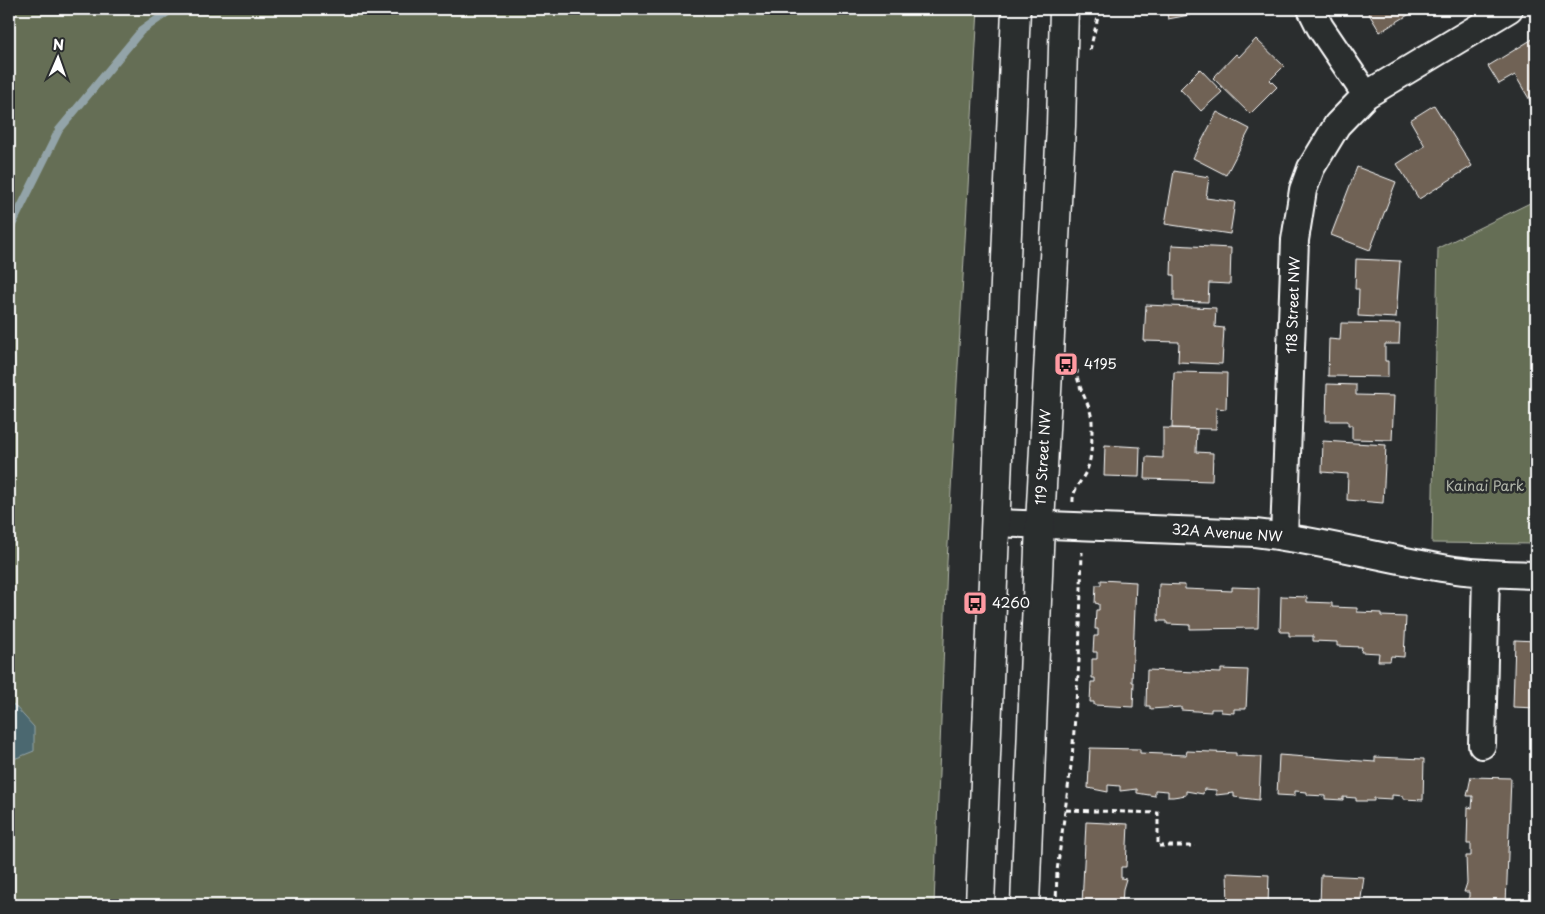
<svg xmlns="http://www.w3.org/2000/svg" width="1545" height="914" font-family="'Playpen Sans',sans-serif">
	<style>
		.green { fill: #656e54; stroke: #b2b6aa }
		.water { fill: #4b686f; stroke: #93a4a9 }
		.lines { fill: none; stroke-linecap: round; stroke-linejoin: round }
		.stream { stroke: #93a4a9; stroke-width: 8 }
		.building { fill: #6f6255; stroke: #fff }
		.street-casing { stroke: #fff; stroke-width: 30 }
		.secondary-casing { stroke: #fff; stroke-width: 31 }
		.path { stroke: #fff; stroke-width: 3; stroke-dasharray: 5 4; stroke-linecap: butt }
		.street { stroke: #2a2d2e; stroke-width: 26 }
		.secondary { stroke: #2a2d2e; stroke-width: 28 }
		.labels { text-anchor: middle; stroke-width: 5; stroke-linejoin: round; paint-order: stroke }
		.street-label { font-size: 14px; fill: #fff; stroke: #2a2d2e }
		.poi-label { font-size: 14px; fill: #fff; stroke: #2a2d2e; text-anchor: start }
		.park-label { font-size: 14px; fill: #b2b6aa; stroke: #2a2d2e }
	</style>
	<rect width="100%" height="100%" fill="#2a2d2e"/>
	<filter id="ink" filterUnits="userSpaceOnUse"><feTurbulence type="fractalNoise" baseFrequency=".02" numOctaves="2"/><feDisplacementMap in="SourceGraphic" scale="10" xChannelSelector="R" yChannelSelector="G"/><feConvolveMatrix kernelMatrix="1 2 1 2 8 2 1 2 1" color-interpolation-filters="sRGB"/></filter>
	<g filter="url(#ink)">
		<path class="green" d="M 9,9 L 978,9 L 947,562 L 934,905 L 9,905 Z
			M 1534,201 L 1536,205 L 1536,544 L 1432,543 L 1438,248 Z"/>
		<path class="water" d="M 9,702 L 15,706 L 34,727 L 34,751 L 9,761 Z"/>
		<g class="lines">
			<path class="stream" d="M 9,231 L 59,130 L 141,31 L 172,9"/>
		</g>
		<path class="building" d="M 1166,9 L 1204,9 L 1205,12 L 1168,19 Z
			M 1366,9 L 1418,9 L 1380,32 Z
			M 1536,37 L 1536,98 L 1531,102 L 1515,75 L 1499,84 L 1488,66 Z
			M 1256,39 L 1284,66 L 1270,80 L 1277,87 L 1250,114 L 1213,78 L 1236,54 L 1239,57 Z
			M 1200,69 L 1222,92 L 1201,111 L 1180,89 Z
			M 1434,105 L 1472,166 L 1419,199 L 1397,164 L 1425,146 L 1410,120 Z
			M 1217,112 L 1250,129 L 1226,175 L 1193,158 Z
			M 1357,167 L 1396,182 L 1370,250 L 1331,235 Z
			M 1174,171 L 1209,177 L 1206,198 L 1235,202 L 1230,234 L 1165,224 Z
			M 1172,245 L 1231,248 L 1230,284 L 1209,283 L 1208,302 L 1174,301 L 1174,275 L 1171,275 Z
			M 1356,259 L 1400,261 L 1396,318 L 1358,316 L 1359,289 L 1355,289 Z
			M 1146,305 L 1216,308 L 1215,327 L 1224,328 L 1222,364 L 1178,362 L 1179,342 L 1144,341 Z
			M 1341,323 L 1400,324 L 1399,344 L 1385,344 L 1385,361 L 1388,361 L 1388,377 L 1328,376 L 1329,339 L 1340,340 Z
			M 1174,372 L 1227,373 L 1226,409 L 1216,408 L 1216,429 L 1172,428 Z
			M 1327,384 L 1356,385 L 1356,395 L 1394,396 L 1392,440 L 1352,439 L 1352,425 L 1348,425 L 1348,421 L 1326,421 Z
			M 1163,428 L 1197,429 L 1196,452 L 1213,453 L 1212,481 L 1145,479 L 1146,457 L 1163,458 Z
			M 1323,441 L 1386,445 L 1383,503 L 1347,500 L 1348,474 L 1322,472 Z
			M 1105,445 L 1140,447 L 1139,477 L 1104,476 Z
			M 1101,580 L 1136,582 L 1132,682 L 1134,682 L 1133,707 L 1094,705 L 1094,702 L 1090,702 L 1091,682 L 1095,682 L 1095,678 L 1092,678 L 1092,659 L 1097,659 L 1097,652 L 1093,652 L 1094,636 L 1098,636 L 1098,629 L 1095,629 L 1096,610 L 1099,610 L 1099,604 L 1095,603 L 1096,585 L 1101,585 Z
			M 1159,584 L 1185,585 L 1185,589 L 1232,591 L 1232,587 L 1259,588 L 1258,628 L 1190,629 L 1190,625 L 1167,624 L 1167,621 L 1158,621 Z
			M 1281,596 L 1307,597 L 1307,602 L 1332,603 L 1332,607 L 1357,608 L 1357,612 L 1381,613 L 1381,616 L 1406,617 L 1404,657 L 1391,656 L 1390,661 L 1378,661 L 1379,653 L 1361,652 L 1362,647 L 1337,646 L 1337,642 L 1313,641 L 1313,636 L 1289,636 L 1289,632 L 1280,632 Z
			M 1515,640 L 1536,641 L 1536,708 L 1513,707 Z
			M 1221,669 L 1248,670 L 1246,709 L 1234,709 L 1234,713 L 1221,712 L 1221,709 L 1211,709 L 1211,712 L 1181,710 L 1181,707 L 1150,709 L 1150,706 L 1146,706 L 1147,670 L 1221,673 Z
			M 1090,748 L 1140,749 L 1140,753 L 1186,755 L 1187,751 L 1236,753 L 1236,756 L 1261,757 L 1259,800 L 1234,797 L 1234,793 L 1216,795 L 1216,790 L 1204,789 L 1203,794 L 1186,791 L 1186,795 L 1173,797 L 1168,797 L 1168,791 L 1155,790 L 1155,796 L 1137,793 L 1137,789 L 1120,791 L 1120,786 L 1108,785 L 1108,792 L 1088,788 Z
			M 1279,755 L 1375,762 L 1375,757 L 1424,759 L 1423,800 L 1403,799 L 1403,796 L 1392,795 L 1392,799 L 1374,798 L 1374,801 L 1356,801 L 1356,798 L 1343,797 L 1343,800 L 1325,799 L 1325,796 L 1307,795 L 1307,792 L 1295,791 L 1295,796 L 1277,795 Z
			M 1471,777 L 1511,778 L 1506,905 L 1464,905 L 1469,905 L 1469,892 L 1464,892 L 1467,883 L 1466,856 L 1471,856 L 1471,844 L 1467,844 L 1468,807 L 1472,808 L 1473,796 L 1467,796 Z
			M 1086,822 L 1128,824 L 1126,867 L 1121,867 L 1121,878 L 1126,879 L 1123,889 L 1122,905 L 1082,905 Z
			M 1227,873 L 1269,875 L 1268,905 L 1228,905 Z
			M 1321,875 L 1364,877 L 1360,905 L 1320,905 Z"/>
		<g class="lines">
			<g class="street-casing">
				<path id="street" d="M 1311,9 L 1320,27 L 1366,95
					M 995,523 L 1255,533 C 1320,540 1384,559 1449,569 C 1478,574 1507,574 1536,575
					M 1284,536 L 1295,240 L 1303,190 L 1311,168 L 1337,125 L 1366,95 L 1509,9
					M 1482,745 L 1486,573"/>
			</g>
			<g class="secondary-casing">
				<path id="secondary" d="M 980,905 L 1016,9
					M 1025,905 L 1040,524 L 1061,126 L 1064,9"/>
			</g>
			<path class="path" d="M 1090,50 L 1100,9
				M 1073,502 C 1072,489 1084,479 1088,467 C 1092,456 1092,437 1092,425 C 1093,405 1076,389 1077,370
				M 1066,810 L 1158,813 L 1158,846 L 1195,846
				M 1056,905 L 1057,871 L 1072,758 L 1079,661 L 1082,552"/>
			<use href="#street" class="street"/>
			<use href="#secondary" class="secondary"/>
		</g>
	</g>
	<defs>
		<g id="bus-square" transform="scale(1.25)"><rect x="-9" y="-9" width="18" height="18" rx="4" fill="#ff9aa2" stroke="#2a2d2e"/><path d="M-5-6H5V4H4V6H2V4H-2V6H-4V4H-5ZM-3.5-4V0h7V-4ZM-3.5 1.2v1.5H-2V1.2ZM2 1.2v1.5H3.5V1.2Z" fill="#111"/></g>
	</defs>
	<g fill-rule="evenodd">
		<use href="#bus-square" x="1066" y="364"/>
		<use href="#bus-square" x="975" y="603"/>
	</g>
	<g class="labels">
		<g class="street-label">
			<text transform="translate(1293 305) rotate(-88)" y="5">118 Street NW</text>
			<text transform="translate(1043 457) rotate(-87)" y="5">119 Street NW</text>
			<text transform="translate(1227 533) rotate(4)" y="5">32A Avenue NW</text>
		</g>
		<g class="poi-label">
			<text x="1084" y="369">4195</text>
			<text x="992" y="608">4260</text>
		</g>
		<g class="park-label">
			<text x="1485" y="491">Kainai Park</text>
		</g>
	</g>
	<rect width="1545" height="914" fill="none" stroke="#2a2d2e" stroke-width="30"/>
	<rect x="15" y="15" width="1515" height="884" fill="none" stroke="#fff" stroke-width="2" filter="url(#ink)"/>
	<g transform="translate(58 58) rotate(2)" stroke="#2a2d2e" stroke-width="4" paint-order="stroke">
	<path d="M0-4L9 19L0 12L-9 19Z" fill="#ffffff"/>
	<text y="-8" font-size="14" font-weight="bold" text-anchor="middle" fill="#ffffff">N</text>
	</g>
</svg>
